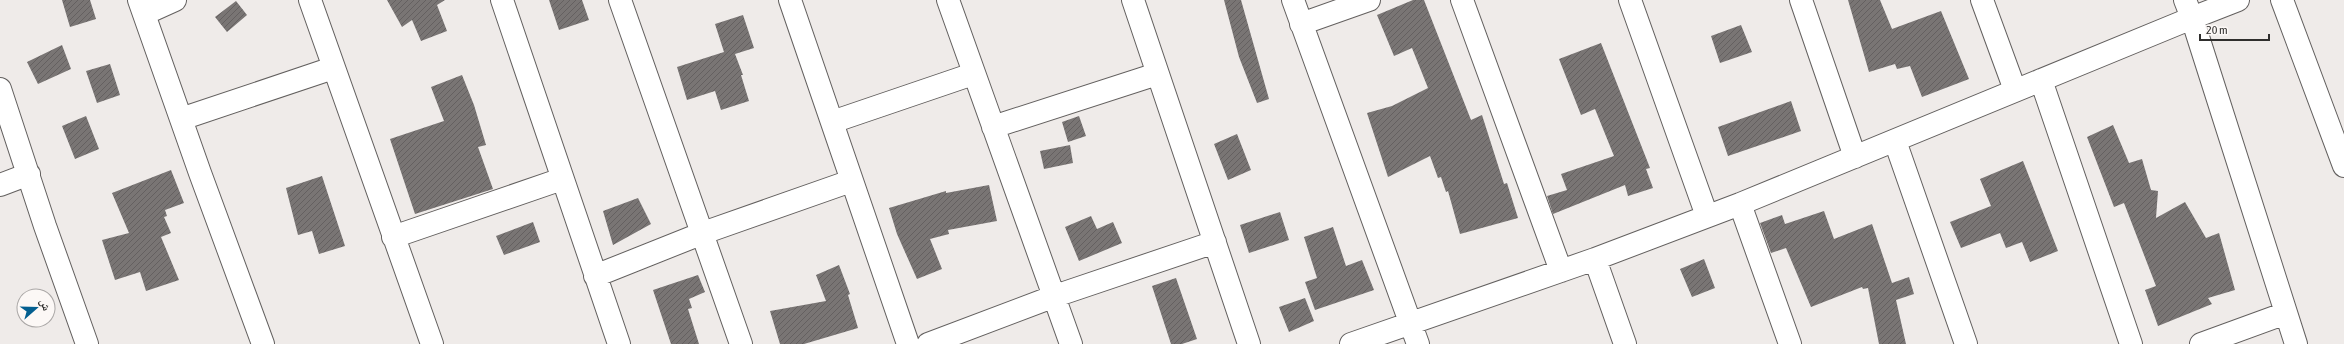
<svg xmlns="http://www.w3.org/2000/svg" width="2344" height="344" font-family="'Asap Condensed','Noto Naskh Arabic',sans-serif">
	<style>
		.building { fill: url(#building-hatch) }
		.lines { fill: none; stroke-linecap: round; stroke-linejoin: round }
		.minor-casing { stroke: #63605f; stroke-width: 24 }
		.minor { stroke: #fff; stroke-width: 22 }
	</style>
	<defs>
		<pattern id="building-hatch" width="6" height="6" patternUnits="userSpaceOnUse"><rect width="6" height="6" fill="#797574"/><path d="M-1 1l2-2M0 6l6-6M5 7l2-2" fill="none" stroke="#646060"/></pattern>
	</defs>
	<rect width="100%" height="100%" fill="#efebe9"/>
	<path class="building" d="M 62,0 L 90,0 L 96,19 L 70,27 Z
		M 387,0 L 445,0 L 437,5 L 447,31 L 421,41 L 412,20 L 402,27 Z
		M 549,0 L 582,0 L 589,20 L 559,30 Z
		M 1224,0 L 1241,0 L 1269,99 L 1257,103 L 1239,57 Z
		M 1413,0 L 1424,0 L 1471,120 L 1482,115 L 1504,184 L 1507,183 L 1518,218 L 1460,234 L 1448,191 L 1446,192 L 1441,177 L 1438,178 L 1430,156 L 1388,177 L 1367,113 L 1392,106 L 1428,88 L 1412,48 L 1394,56 L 1377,15 Z
		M 1848,0 L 1880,0 L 1892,29 L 1941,11 L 1969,79 L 1922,97 L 1910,66 L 1897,69 L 1895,64 L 1869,72 Z
		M 236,1 L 247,15 L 227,32 L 215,17 Z
		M 743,15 L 754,48 L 735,54 L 743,75 L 741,75 L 749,101 L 721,110 L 715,91 L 687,100 L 677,67 L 724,52 L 715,24 Z
		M 1741,25 L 1752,52 L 1720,63 L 1711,36 Z
		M 1601,43 L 1650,168 L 1646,169 L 1653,188 L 1628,196 L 1625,185 L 1553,214 L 1547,196 L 1567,190 L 1561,174 L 1614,156 L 1595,109 L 1581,115 L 1559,59 Z
		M 62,45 L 71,69 L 38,84 L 27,62 Z
		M 110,64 L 120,95 L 97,103 L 86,71 Z
		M 462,75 L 474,105 L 486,145 L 478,147 L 493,189 L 415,214 L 390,139 L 444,121 L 431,87 Z
		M 1791,101 L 1801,131 L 1728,156 L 1718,127 Z
		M 86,116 L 99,149 L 75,159 L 62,126 Z
		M 1079,116 L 1086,136 L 1068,142 L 1062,122 Z
		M 2113,125 L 2129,163 L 2142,159 L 2151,190 L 2158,191 L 2156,218 L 2185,202 L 2206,238 L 2219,233 L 2235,290 L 2208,298 L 2212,304 L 2158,326 L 2145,290 L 2156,286 L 2124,203 L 2114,207 L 2087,137 Z
		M 1237,134 L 1251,170 L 1228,180 L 1214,144 Z
		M 1070,145 L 1073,163 L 1044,169 L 1040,151 Z
		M 2023,161 L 2058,251 L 2030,262 L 2022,242 L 2006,248 L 2000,233 L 1961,248 L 1950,222 L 1991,206 L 1980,179 Z
		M 171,170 L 184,203 L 165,210 L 167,216 L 164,217 L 171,233 L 161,237 L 179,280 L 146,291 L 140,272 L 115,280 L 102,240 L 129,233 L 112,193 Z
		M 322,176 L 345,246 L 319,254 L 312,231 L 298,235 L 286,188 Z
		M 989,185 L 997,221 L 948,230 L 949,234 L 930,239 L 942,269 L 917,279 L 897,234 L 889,208 L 946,191 L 946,193 Z
		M 638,198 L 651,224 L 613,245 L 603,211 Z
		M 1824,211 L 1834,239 L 1872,224 L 1892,283 L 1909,277 L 1914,294 L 1896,300 L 1906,344 L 1879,344 L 1868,288 L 1863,289 L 1862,287 L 1811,307 L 1786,248 L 1771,253 L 1760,223 L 1782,215 L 1785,224 Z
		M 1280,212 L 1289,240 L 1249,253 L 1240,225 Z
		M 1091,216 L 1097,229 L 1113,222 L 1122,243 L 1079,261 L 1065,227 Z
		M 533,222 L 540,242 L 504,255 L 496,236 Z
		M 1333,227 L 1346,266 L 1362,260 L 1374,290 L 1315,310 L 1305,282 L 1317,278 L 1304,237 Z
		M 1704,259 L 1715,288 L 1692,297 L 1680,269 Z
		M 839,265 L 850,294 L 848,295 L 858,328 L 804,344 L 780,344 L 770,311 L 826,301 L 816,275 Z
		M 698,275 L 705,292 L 689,299 L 692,308 L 688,309 L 699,344 L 671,344 L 653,290 Z
		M 1176,278 L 1197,339 L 1182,344 L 1171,344 L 1152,286 Z
		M 1305,298 L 1314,321 L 1289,332 L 1279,307 Z"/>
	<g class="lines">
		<g class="minor-casing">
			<path id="minor" d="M 139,0 L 200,173 L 263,344
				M 310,0 L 432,344
				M 502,0 L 619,344
				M 620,0 L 741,344
				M 790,0 L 908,344
				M 948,0 L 1071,344
				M 1133,0 L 1249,344
				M 1293,0 L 1418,344
				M 1462,0 L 1561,271
				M 1630,0 L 1707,216
				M 1801,0 L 1855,157
				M 1982,0 L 2015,90
				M 2185,0 L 2192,18 L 2238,0
				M 2282,0 L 2344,166
				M 144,14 L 175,0
				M 1301,24 L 1369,0
				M 2041,80 L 2131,344
				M 0,89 L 45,226 L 87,344
				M 181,119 L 333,68
				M 832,122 L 973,74
				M 993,127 L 1157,74
				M 1895,141 L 1966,344
				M 0,185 L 29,174
				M 1740,204 L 1790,344
				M 393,237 L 562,179
				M 1595,259 L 1625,344
				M 595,276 L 703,233 L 851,181
				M 928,344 L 1055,296 L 1215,242
				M 1351,344 L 1595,259 L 1740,204 L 2192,18 L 2296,344
				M 2201,344 L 2286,313"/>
		</g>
		<use href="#minor" class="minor"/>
	</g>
	<g transform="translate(36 308) rotate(70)"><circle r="19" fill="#fcf8f6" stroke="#aaa7a6"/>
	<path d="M0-3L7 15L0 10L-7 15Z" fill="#035f90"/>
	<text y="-6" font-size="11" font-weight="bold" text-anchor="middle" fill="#2f2e2d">ش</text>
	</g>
	<path d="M2200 34v6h69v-6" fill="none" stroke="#2f2e2d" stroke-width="2"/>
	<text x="2206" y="34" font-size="12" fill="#2f2e2d" stroke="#fcf8f6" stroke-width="3" paint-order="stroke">20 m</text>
</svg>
